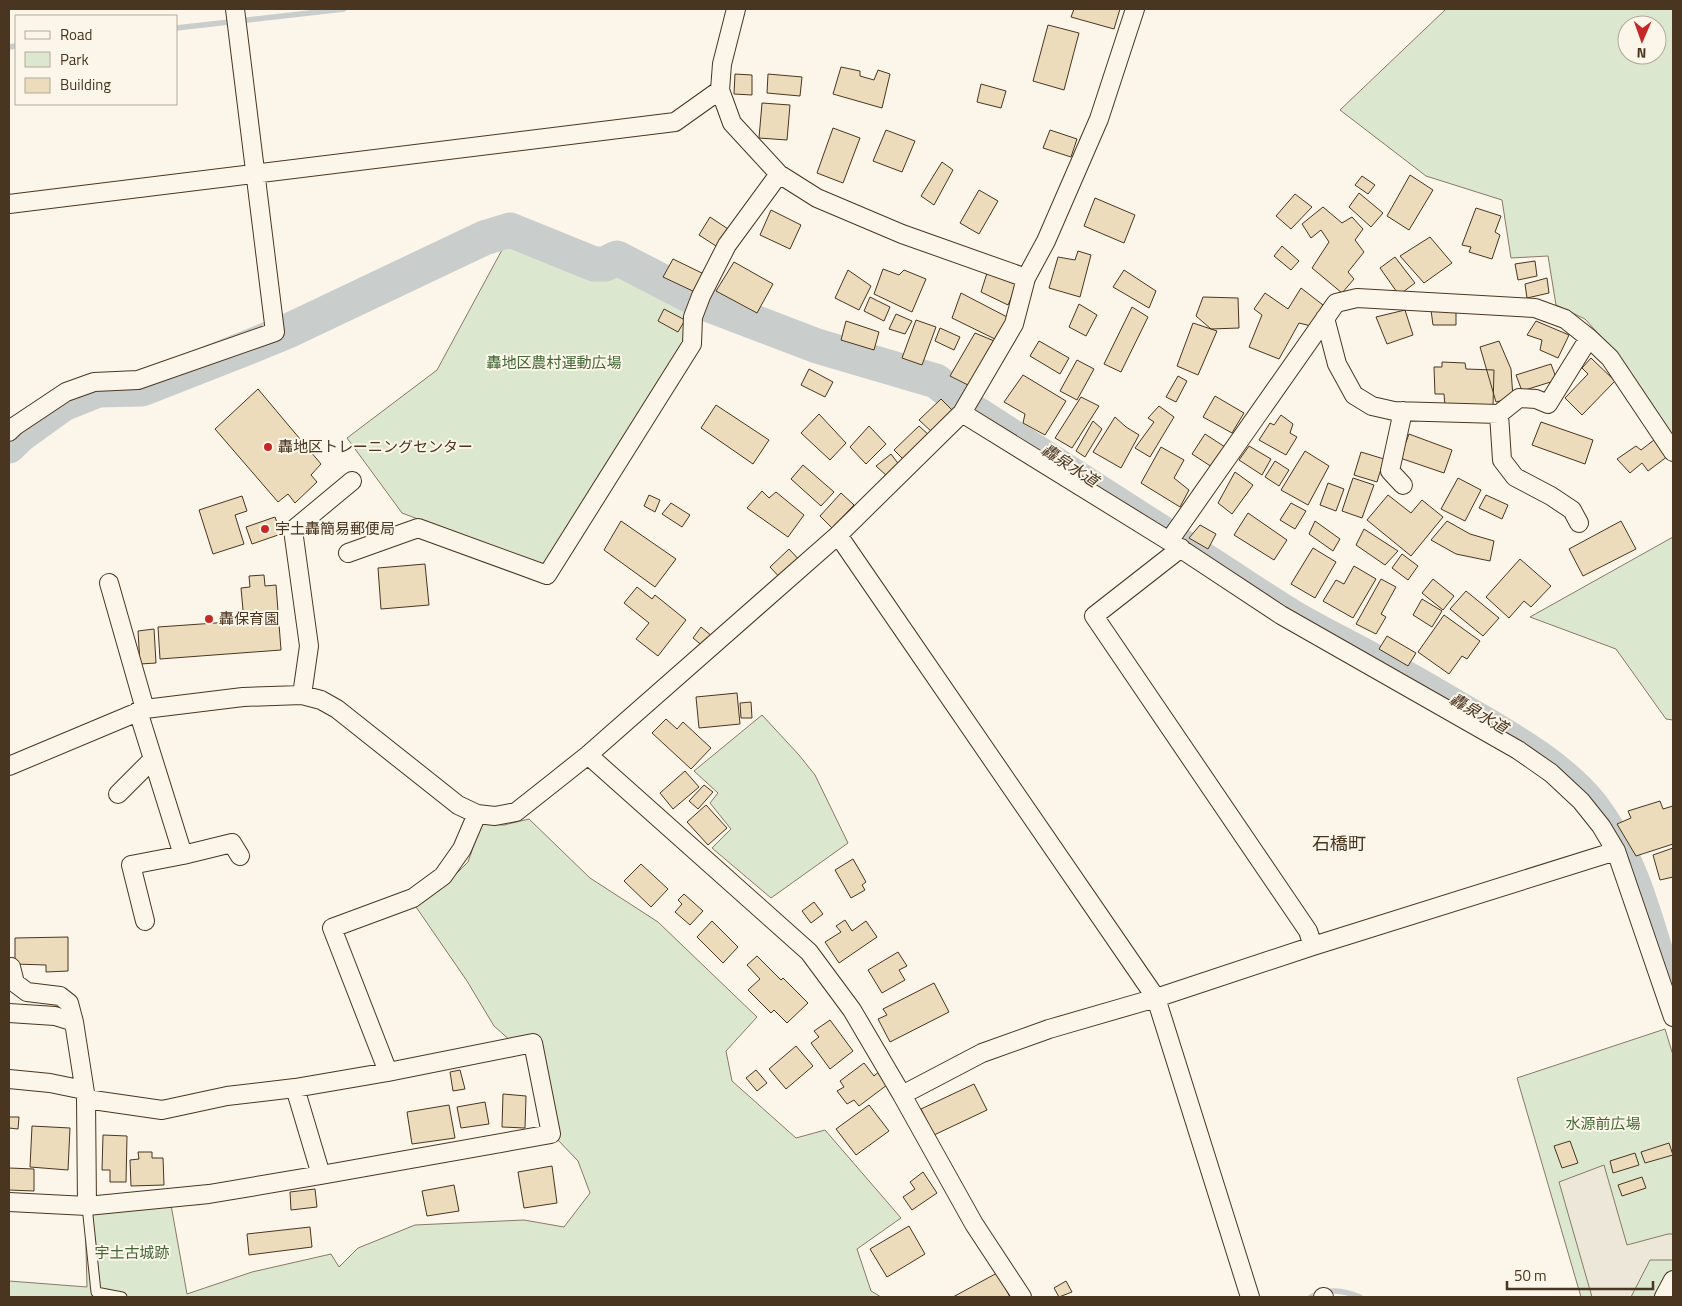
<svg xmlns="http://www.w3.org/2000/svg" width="1682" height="1306" font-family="'Titillium Web','Noto Sans JP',sans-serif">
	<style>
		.green { fill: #dce7d0; stroke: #887966; fill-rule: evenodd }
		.parking { fill: #ede7d9; stroke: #887966 }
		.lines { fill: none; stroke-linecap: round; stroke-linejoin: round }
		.stream { stroke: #c9cecd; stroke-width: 5.5 }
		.canal { stroke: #c9cecd; stroke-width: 20 }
		.river { stroke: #c9cecd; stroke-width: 35 }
		.building { fill: #ecdcbc; stroke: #4a3520 }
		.service-casing { stroke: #4a3520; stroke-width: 11 }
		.minor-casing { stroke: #4a3520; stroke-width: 20 }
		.service { stroke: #fbf6e9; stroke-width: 9 }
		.minor { stroke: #fbf6e9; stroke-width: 18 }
		.poi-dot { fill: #c62828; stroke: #fbf6e9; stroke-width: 2 }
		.labels { text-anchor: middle; stroke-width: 4; stroke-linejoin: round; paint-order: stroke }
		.park-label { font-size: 15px; fill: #436837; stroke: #fbf6e9 }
		.poi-label { font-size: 15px; fill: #4a3520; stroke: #fbf6e9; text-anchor: start }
		.water-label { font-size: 16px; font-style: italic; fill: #4a3520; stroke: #fbf6e9 }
		.quarter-label { font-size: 18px; fill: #4a3520; stroke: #fbf6e9 }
	</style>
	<rect width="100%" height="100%" fill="#fbf6e9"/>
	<path class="green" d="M 1446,9 L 1673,9 L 1673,445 L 1622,360 L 1585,319 L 1556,305 L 1548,256 L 1511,258 L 1502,200 L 1426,176 L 1340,110 ZM 1627,25 L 1657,25 L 1657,55 L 1627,55 Z
		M 509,237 L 606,275 L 614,263 L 693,304 L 688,340 L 545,567 L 402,513 L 347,438 L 437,370 Z
		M 1673,537 L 1673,720 L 1666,719 L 1616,649 L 1530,617 Z
		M 762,715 L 799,755 L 815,775 L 848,843 L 771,898 L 712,848 L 731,829 L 710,803 L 718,793 L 694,771 Z
		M 529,819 L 590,878 L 658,922 L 757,1017 L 726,1051 L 732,1081 L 796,1138 L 825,1130 L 901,1218 L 857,1249 L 871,1291 L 881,1297 L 9,1297 L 9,1281 L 87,1287 L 85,1211 L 171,1205 L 187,1294 L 252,1272 L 331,1254 L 339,1267 L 358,1248 L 415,1225 L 524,1220 L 564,1227 L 590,1193 L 578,1161 L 557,1139 L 538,1038 L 512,1042 L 494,1026 L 467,981 L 414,904 L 444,886 L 468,862 L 481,824 L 504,825 Z
		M 1665,1029 L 1673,1055 L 1673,1269 L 1658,1297 L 1581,1297 L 1517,1078 Z"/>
	<path class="parking" d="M 1604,1165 L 1627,1245 L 1668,1234 L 1673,1234 L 1673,1260 L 1650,1260 L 1631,1297 L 1592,1297 L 1559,1182 Z"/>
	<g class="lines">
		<path class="stream" d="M 176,28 L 344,9
			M 9,47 L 16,46
			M 1311,1297 C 1328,1288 1342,1290 1360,1297"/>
		<path class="canal" d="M 975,404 L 1165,526
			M 1181,537 C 1220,560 1257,587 1295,610 C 1322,626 1351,640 1378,655 C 1412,672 1444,692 1477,711 C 1517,734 1568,764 1597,801 C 1638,854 1654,921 1673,984"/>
		<path class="river" d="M 9,446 L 20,435 L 63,404 L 98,390 L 142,389 L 249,347 L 290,330 L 484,238 L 510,230 L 594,264 L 605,264 L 617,258 L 704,303 L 817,346 L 936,381 L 958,398"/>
	</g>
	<path class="building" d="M 1074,9 L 1120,9 L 1114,29 L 1071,17 Z
		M 1048,25 L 1079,33 L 1064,90 L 1033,81 Z
		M 841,67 L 860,71 L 860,76 L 874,80 L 878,70 L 890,74 L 882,108 L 833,94 Z
		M 735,74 L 752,75 L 752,95 L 734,94 Z
		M 768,74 L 802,77 L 800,96 L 767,93 Z
		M 981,84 L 1006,91 L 1001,108 L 977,102 Z
		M 762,103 L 790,105 L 787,140 L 759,138 Z
		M 833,128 L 860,138 L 843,183 L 817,173 Z
		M 886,130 L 915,141 L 902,172 L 873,161 Z
		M 1050,130 L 1077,139 L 1071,157 L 1043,148 Z
		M 942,162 L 953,170 L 934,205 L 921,196 Z
		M 1410,175 L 1433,190 L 1409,230 L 1387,216 Z
		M 1362,176 L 1375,185 L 1368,194 L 1355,185 Z
		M 979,190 L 998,201 L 979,234 L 960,223 Z
		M 1359,193 L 1383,213 L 1371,227 L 1349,207 Z
		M 1295,194 L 1312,207 L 1291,229 L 1276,216 Z
		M 1095,198 L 1135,215 L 1124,243 L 1084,226 Z
		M 1323,207 L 1342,223 L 1352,217 L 1363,229 L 1355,240 L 1364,252 L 1348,272 L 1354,279 L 1342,293 L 1312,268 L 1329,242 L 1321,230 L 1311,238 L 1302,224 Z
		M 1476,208 L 1501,216 L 1495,232 L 1500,235 L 1492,259 L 1469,252 L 1471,247 L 1462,245 Z
		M 771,210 L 801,225 L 790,249 L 760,235 Z
		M 710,217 L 728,229 L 716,246 L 699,235 Z
		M 1430,237 L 1452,263 L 1424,283 L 1400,256 Z
		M 1282,246 L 1299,261 L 1291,270 L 1274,256 Z
		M 1078,251 L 1091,255 L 1080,297 L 1049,288 L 1058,257 L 1075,260 Z
		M 1395,257 L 1415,283 L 1399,295 L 1380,268 Z
		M 673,259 L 706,275 L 697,293 L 663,277 Z
		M 1535,261 L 1537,276 L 1518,280 L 1515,264 Z
		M 734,262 L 773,284 L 757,313 L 716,291 Z
		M 883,269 L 899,275 L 904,270 L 926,279 L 912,312 L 874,294 Z
		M 848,270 L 871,286 L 859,310 L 835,298 Z
		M 1124,270 L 1156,291 L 1149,308 L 1113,287 Z
		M 987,273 L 1017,285 L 1008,305 L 981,292 Z
		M 1547,278 L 1549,293 L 1527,298 L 1525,284 Z
		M 1301,288 L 1323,305 L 1311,326 L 1299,323 L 1279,359 L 1249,347 L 1262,315 L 1254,309 L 1265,293 L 1288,309 Z
		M 961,293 L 1009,318 L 999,341 L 952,318 Z
		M 870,297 L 890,307 L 884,321 L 864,311 Z
		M 1203,297 L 1238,298 L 1239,328 L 1211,329 L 1196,316 Z
		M 1079,304 L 1097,315 L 1086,336 L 1069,327 Z
		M 1132,307 L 1148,317 L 1121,372 L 1104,364 Z
		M 664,309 L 685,320 L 678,332 L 658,321 Z
		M 1405,310 L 1413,335 L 1387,344 L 1376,317 Z
		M 1431,310 L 1456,311 L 1456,325 L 1433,325 Z
		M 896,314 L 912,321 L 905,334 L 889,329 Z
		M 916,320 L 936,327 L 922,365 L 902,358 Z
		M 846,321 L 879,332 L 874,350 L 841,340 Z
		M 1536,321 L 1569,335 L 1558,358 L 1540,350 L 1542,340 L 1527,335 Z
		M 1193,323 L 1217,331 L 1198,375 L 1177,366 Z
		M 940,328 L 960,337 L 954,350 L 935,341 Z
		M 975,333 L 999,343 L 972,387 L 950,376 Z
		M 1039,341 L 1069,358 L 1060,374 L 1030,356 Z
		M 1499,341 L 1511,369 L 1513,398 L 1496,402 L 1480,347 Z
		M 1591,358 L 1615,381 L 1582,415 L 1565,398 L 1588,374 L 1582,368 Z
		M 1077,360 L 1094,369 L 1077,400 L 1060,391 Z
		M 1442,362 L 1465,363 L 1466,369 L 1494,370 L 1493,406 L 1445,406 L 1444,394 L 1435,394 L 1434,367 L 1442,367 Z
		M 1551,364 L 1557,380 L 1522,391 L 1516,375 Z
		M 809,369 L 833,382 L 825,397 L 801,385 Z
		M 1023,375 L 1066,401 L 1045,435 L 1023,423 L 1025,414 L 1004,402 Z
		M 1178,376 L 1187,381 L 1176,402 L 1166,397 Z
		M 258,389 L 321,464 L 311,475 L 317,482 L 295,503 L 288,494 L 278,502 L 215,429 Z
		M 1215,396 L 1244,413 L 1232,433 L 1203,417 Z
		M 1081,397 L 1099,406 L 1072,448 L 1055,438 Z
		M 941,399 L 954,412 L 932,432 L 919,420 Z
		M 716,405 L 769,440 L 753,464 L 701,428 Z
		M 1159,406 L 1174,417 L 1150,457 L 1135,448 L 1154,422 L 1148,418 Z
		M 819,414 L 846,443 L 830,460 L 801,433 Z
		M 1281,415 L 1293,424 L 1290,433 L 1297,437 L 1286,455 L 1259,440 L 1270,423 L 1274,425 Z
		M 1115,417 L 1126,427 L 1139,435 L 1121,468 L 1093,452 Z
		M 1093,421 L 1102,429 L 1085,457 L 1076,451 Z
		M 1541,422 L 1593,440 L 1585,464 L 1532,445 Z
		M 869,426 L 886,444 L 866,464 L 850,447 Z
		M 919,426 L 930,436 L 904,460 L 894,450 Z
		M 1205,434 L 1225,447 L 1212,467 L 1192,454 Z
		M 1409,434 L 1452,450 L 1444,473 L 1400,458 Z
		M 1654,440 L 1668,456 L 1648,471 L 1642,463 L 1630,473 L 1617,459 L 1636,446 L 1641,450 Z
		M 1249,446 L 1271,459 L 1262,475 L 1239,460 Z
		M 1161,447 L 1184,460 L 1174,478 L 1189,490 L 1180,507 L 1141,483 Z
		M 1305,451 L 1329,466 L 1308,505 L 1281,490 Z
		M 1361,452 L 1384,459 L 1377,482 L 1354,475 Z
		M 891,454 L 900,466 L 888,477 L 876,466 Z
		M 1275,461 L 1289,470 L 1279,486 L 1265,477 Z
		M 803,465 L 834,492 L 821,506 L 791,479 Z
		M 1235,472 L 1253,485 L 1232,514 L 1218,503 Z
		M 1353,478 L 1374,485 L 1362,518 L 1342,511 Z
		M 1458,478 L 1481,490 L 1465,521 L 1441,509 Z
		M 1328,483 L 1344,489 L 1336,511 L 1320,505 Z
		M 762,491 L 769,498 L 776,492 L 804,515 L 788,537 L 747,508 Z
		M 841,493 L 854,505 L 832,528 L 820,516 Z
		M 649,495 L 660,500 L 655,512 L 644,506 Z
		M 1388,495 L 1411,513 L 1422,500 L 1443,517 L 1411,556 L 1367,520 Z
		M 1486,495 L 1508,505 L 1502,519 L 1479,508 Z
		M 242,496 L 247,511 L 235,515 L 244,544 L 213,554 L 199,510 Z
		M 671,503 L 690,515 L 682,527 L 662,514 Z
		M 1291,503 L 1306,511 L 1295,529 L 1280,520 Z
		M 1248,513 L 1287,540 L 1274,560 L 1234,535 Z
		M 275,517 L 281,534 L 252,544 L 246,527 Z
		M 621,521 L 676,559 L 655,587 L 604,550 Z
		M 1315,521 L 1340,539 L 1333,551 L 1309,534 Z
		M 1447,521 L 1470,534 L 1494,541 L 1490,561 L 1456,554 L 1431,540 Z
		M 1621,521 L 1636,549 L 1583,576 L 1569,549 Z
		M 1200,525 L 1216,534 L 1208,549 L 1189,538 Z
		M 1364,529 L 1398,551 L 1385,565 L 1356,545 Z
		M 1313,548 L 1336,562 L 1315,598 L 1291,584 Z
		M 789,549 L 802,563 L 782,580 L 770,567 Z
		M 1402,554 L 1418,566 L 1408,580 L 1392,568 Z
		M 1520,559 L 1551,586 L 1531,607 L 1524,601 L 1509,618 L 1486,597 Z
		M 425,564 L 429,605 L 381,609 L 378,568 Z
		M 1354,566 L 1376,579 L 1353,618 L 1323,601 L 1336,580 L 1344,584 Z
		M 264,575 L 265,586 L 276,585 L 281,650 L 160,659 L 158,627 L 244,621 L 241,588 L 250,587 L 249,576 Z
		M 1381,579 L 1396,587 L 1381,614 L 1386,617 L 1376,634 L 1356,624 Z
		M 1433,579 L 1454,596 L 1443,610 L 1422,593 Z
		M 637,587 L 652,599 L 655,595 L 686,620 L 658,656 L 636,639 L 649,623 L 624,603 Z
		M 1466,591 L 1499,618 L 1483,636 L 1450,609 Z
		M 1422,599 L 1442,611 L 1432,627 L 1413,615 Z
		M 1444,615 L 1480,641 L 1467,659 L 1462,656 L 1449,674 L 1418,652 Z
		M 701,627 L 713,637 L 704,647 L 693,638 Z
		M 154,629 L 156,663 L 140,664 L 138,631 Z
		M 1387,636 L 1416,653 L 1408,666 L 1379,649 Z
		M 737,693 L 740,724 L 699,728 L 696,697 Z
		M 751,702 L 752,718 L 741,718 L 740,703 Z
		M 666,719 L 677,729 L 683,722 L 711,748 L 691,769 L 652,733 Z
		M 685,771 L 699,787 L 673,809 L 660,793 Z
		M 704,785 L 713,792 L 698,809 L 689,801 Z
		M 1660,801 L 1663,809 L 1673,806 L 1673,844 L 1636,856 L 1617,824 L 1631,818 L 1628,811 Z
		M 706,805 L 727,828 L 708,845 L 687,822 Z
		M 1673,848 L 1673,877 L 1660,880 L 1653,855 Z
		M 853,859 L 866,882 L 862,885 L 865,890 L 851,898 L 835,870 Z
		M 641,864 L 668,889 L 651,907 L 624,881 Z
		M 684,894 L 703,911 L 690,925 L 675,912 L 682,904 L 678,900 Z
		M 814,902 L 823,914 L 811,923 L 802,911 Z
		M 845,920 L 852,931 L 866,921 L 877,937 L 839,963 L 825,942 L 841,932 L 836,926 Z
		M 712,921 L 738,947 L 723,963 L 697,937 Z
		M 68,937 L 68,971 L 46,972 L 46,965 L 15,964 L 15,938 Z
		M 898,952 L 907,966 L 899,970 L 905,980 L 882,993 L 868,970 Z
		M 757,956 L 781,980 L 783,978 L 808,1003 L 787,1023 L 774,1010 L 771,1013 L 748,990 L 760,979 L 747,965 Z
		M 934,983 L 949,1012 L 890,1042 L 878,1019 L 887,1015 L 883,1009 Z
		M 830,1020 L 853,1051 L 830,1069 L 811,1043 L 819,1037 L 814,1031 Z
		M 796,1046 L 813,1066 L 786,1089 L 769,1069 Z
		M 864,1063 L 874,1076 L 882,1069 L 891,1082 L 859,1106 L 854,1100 L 847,1104 L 837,1091 L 844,1087 L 840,1081 Z
		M 460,1070 L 465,1089 L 453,1091 L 450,1072 Z
		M 756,1070 L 767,1083 L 757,1091 L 746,1078 Z
		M 974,1084 L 987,1110 L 934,1135 L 921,1109 Z
		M 503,1094 L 526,1096 L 525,1128 L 502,1127 Z
		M 485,1102 L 489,1124 L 461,1128 L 457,1107 Z
		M 449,1105 L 455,1138 L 412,1144 L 407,1112 Z
		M 869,1105 L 889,1131 L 856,1155 L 836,1129 Z
		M 9,1117 L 19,1117 L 18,1129 L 9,1128 Z
		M 32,1126 L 70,1128 L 68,1170 L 30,1167 Z
		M 103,1135 L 127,1136 L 126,1182 L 110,1182 L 110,1170 L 102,1170 Z
		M 1570,1141 L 1578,1163 L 1562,1168 L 1554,1146 Z
		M 1669,1143 L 1673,1155 L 1645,1163 L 1641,1152 Z
		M 138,1152 L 152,1152 L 152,1158 L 163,1158 L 164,1185 L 131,1186 L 130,1160 L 139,1159 Z
		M 1635,1153 L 1639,1165 L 1613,1173 L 1610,1161 Z
		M 552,1166 L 557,1203 L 524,1208 L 518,1172 Z
		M 9,1168 L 34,1169 L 34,1191 L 9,1190 Z
		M 923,1172 L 937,1193 L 912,1210 L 903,1197 L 915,1189 L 910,1182 Z
		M 1642,1177 L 1646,1188 L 1622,1196 L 1618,1185 Z
		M 454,1185 L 459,1211 L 427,1216 L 422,1191 Z
		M 315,1189 L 317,1207 L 291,1210 L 290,1192 Z
		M 909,1226 L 925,1254 L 887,1277 L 870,1249 Z
		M 310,1227 L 312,1247 L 249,1255 L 247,1234 Z
		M 997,1273 L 1010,1297 L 953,1297 Z
		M 1066,1281 L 1072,1292 L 1059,1297 L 1054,1288 Z"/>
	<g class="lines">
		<g class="service-casing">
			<path id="service" d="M 87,1206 L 96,1292 L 122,1297"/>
		</g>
		<g class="minor-casing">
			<path id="minor" d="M 736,9 L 722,64 L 720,90 L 732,123 L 779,174 L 817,198 L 902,234 L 1026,278
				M 9,204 L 675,122 L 720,90
				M 1325,318 L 1337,364 L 1354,395 L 1372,406 L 1394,411 L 1499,414 L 1519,398 L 1536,399 L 1548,404 L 1589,338
				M 1403,411 L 1390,471 L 1403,485
				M 962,413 L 1169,541 L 1281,615 L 1518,750 L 1551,773 L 1581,801 L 1601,826 L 1616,851 L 1673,1017
				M 1499,414 L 1502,460 L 1515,477 L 1551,496 L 1572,510 L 1579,523
				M 9,432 L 15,426 L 66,392 L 94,382 L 138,380 L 275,332 L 235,9
				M 838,535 L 1156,998 L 1250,1297
				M 1169,541 L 1336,303 L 1357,298 L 1535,308 L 1565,319 L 1589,338 L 1610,358 L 1673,452
				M 1181,548 L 1094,616 L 1308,931 L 1313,946
				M 348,553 L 418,528 L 547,575 L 692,344 L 693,317 L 701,296 L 727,245 L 779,174
				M 109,583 L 145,709
				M 302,695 L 309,646 L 293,530 L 352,481
				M 138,711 L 183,855
				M 588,755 L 809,952 L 852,1010 L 902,1095 L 974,1224 L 1022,1297
				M 9,766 L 145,709 L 243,697 L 302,695 L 321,700 L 337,709 L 458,805 L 477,814 L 495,816 L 516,812 L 554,782 L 588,755 L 838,535 L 962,413 L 1014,324 L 1026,278 L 1046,241 L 1099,119 L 1135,9
				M 118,794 L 153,759
				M 145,921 L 131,865 L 183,855 L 232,843 L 240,856
				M 11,967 L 15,983 L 27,992 L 60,996 L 69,1003 L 74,1022 L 86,1099
				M 9,1013 L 55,1016 L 74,1022
				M 9,1079 L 50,1083 L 84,1090
				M 902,1095 L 982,1053 L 1049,1029 L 1156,998 L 1313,946 L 1616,851
				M 321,1175 L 551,1134 L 533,1043 L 388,1072
				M 9,1202 L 87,1206 L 209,1194 L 321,1175 L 295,1088 L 388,1072 L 332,928 L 413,898 L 443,876 L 462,849 L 477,814
				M 87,1206 L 86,1099 L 162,1110 L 227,1096 L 295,1088
				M 1323,1297 L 1324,1297
				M 1664,1297 L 1673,1280"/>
		</g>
		<use href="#service" class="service"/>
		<use href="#minor" class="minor"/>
	</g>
	<g class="poi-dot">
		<circle cx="268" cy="447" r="5"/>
		<circle cx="265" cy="529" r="5"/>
		<circle cx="209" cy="619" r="5"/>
	</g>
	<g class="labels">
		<g class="park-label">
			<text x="554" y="368">轟地区農村運動広場</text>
			<text x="1603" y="1129">水源前広場</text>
			<text x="132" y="1258">宇土古城跡</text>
		</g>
		<g class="poi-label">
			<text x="278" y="452">轟地区トレーニングセンター</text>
			<text x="275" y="534">宇土轟簡易郵便局</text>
			<text x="219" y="624">轟保育園</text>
		</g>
		<g class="water-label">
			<text transform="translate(1070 465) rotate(33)" y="6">轟泉水道</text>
			<text transform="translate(1479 713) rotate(30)" y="6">轟泉水道</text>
		</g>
		<g class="quarter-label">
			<text x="1339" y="850">石橋町</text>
		</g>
	</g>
	<rect width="1682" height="1306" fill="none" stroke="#4a3520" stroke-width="20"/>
	<rect x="15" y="15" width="162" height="90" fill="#fbf6e9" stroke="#b4a999"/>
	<rect x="25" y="31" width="25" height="8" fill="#fbf6e9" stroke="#b4a999"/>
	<text x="60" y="40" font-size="15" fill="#4a3520">Road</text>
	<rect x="25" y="52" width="25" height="15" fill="#dce7d0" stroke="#b4a999"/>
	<text x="60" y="65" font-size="15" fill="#4a3520">Park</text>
	<rect x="25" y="78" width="25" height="15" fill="#ecdcbc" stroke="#b4a999"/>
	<text x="60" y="90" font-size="15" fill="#4a3520">Building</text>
	<g transform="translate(1642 40) rotate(182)"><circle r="24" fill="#fbf6e9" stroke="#b4a999"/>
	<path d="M0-4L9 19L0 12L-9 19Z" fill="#c62828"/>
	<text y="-8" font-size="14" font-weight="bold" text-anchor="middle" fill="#4a3520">N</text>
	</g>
	<path d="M1507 1281v8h146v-8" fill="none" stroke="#4a3520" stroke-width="2.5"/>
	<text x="1514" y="1281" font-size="15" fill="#4a3520" stroke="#fbf6e9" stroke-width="4" paint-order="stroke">50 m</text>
</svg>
